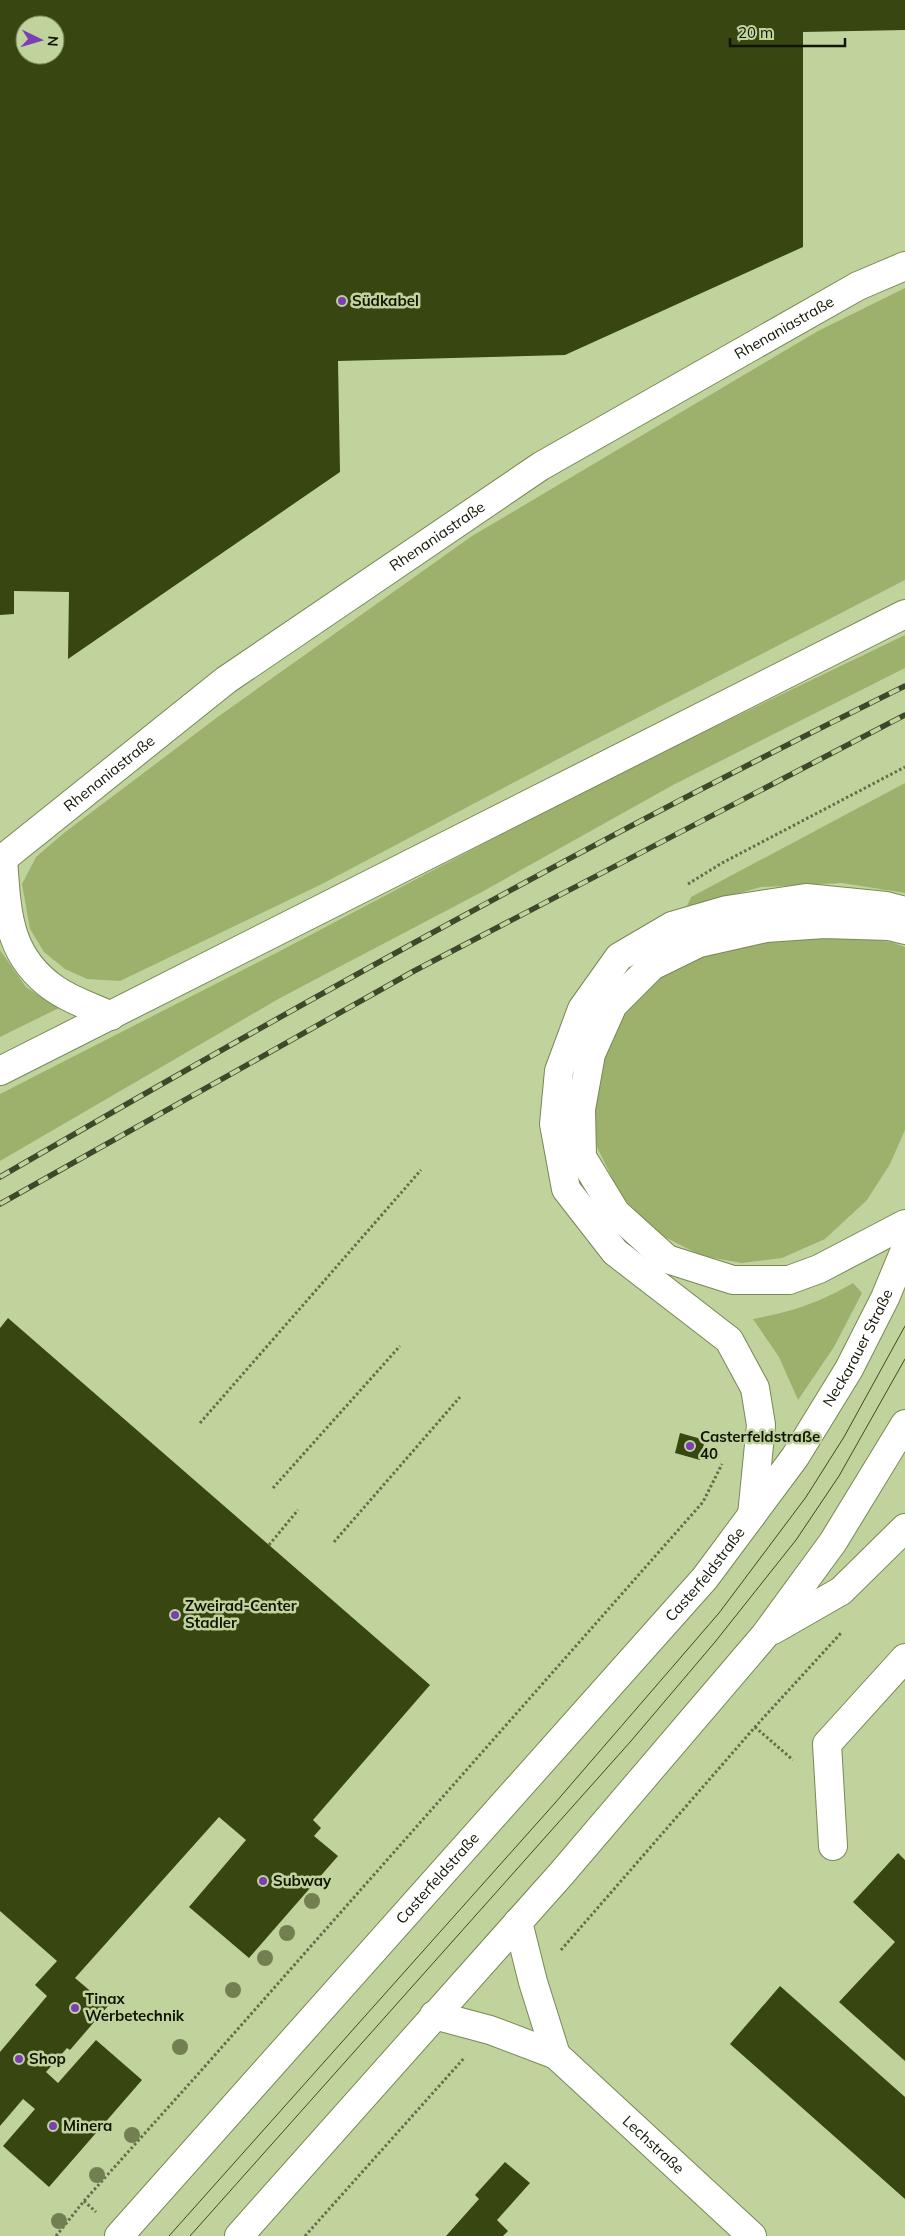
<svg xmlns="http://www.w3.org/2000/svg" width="905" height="2236" font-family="Mulish,sans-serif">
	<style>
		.green { fill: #9cb26c }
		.building { fill: #384612; fill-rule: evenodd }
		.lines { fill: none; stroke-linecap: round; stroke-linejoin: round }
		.minor-casing { stroke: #788854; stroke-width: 30 }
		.tertiary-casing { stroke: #788854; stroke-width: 30 }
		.primary-casing { stroke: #788854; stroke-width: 30 }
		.path { stroke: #636e4b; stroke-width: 3; stroke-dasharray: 2.5 2.5; stroke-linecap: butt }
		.minor { stroke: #fff; stroke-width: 28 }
		.tertiary { stroke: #fff; stroke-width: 28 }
		.primary { stroke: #fff; stroke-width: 28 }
		.tram { stroke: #3f482b; stroke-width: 1 }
		.rail-casing { stroke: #3f482b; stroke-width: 5.5 }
		.rail { stroke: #c1d39c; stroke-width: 4; stroke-dasharray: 11; stroke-linecap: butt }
		.tree { fill: #728051 }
		.poi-dot { fill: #7a3fb5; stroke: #c1d39c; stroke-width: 2 }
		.labels { text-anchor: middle; stroke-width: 5; stroke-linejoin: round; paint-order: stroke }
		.poi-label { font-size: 15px; font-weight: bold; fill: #0f1502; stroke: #c1d39c; text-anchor: start }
		.street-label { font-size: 15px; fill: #0f1502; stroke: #c1d39c }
	</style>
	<rect width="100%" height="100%" fill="#c1d39c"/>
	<path class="green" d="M 905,288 L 905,580 L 579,748 L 322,884 L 120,981 L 87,979 L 65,969 L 44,952 L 30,929 L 22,884 L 36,857 L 64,833 L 219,716 L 472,536 L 818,331 Z
		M 905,635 L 905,668 L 673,785 L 480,893 L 280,998 L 0,1161 L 0,1094 L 280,951 L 606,779 Z
		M 905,783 L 905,893 L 842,883 L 761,887 L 686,908 L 691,897 Z
		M 836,935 L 891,942 L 905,947 L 905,1130 L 890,1164 L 867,1200 L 825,1239 L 782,1258 L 742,1263 L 702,1256 L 657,1233 L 621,1196 L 596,1145 L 595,1096 L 601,1059 L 621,1013 L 656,977 L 699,956 L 754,939 Z
		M 0,950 L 26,987 L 59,1008 L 0,1037 Z
		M 853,1283 L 862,1293 L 834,1347 L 798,1400 L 779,1357 L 753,1319 C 793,1311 817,1304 853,1283 Z"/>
	<path class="building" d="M 0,0 L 905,0 L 905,30 L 803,32 L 803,247 L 565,355 L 338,361 L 340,472 L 68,659 L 69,592 L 14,591 L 14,614 L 0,615 ZM 25,25 L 55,25 L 55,55 L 25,55 Z
		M 8,1318 L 430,1685 L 313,1820 L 321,1828 L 314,1836 L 338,1856 L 249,1958 L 189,1907 L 246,1840 L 219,1817 L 75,1978 L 108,2006 L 70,2050 L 67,2048 L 46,2072 L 58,2083 L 96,2040 L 142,2080 L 49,2187 L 3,2146 L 35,2109 L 23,2099 L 0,2126 L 0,2052 L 47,1996 L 35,1985 L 57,1961 L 0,1911 L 0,1328 Z
		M 680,1433 L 705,1440 L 700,1460 L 675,1453 Z
		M 898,1853 L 905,1860 L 905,2061 L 839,2002 L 895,1942 L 853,1902 Z
		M 780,1986 L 905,2097 L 905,2199 L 730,2044 Z
		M 505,2162 L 530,2183 L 497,2220 L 508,2231 L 503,2236 L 446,2236 L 479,2199 L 475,2195 Z"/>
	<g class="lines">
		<g class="minor-casing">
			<g id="minor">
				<path d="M 833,1846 L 827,1744 L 905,1658"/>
				<path d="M 518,1922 L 533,1982 L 556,2055"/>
				<path id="s1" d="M 434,2015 L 490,2030 L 556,2055 L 752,2236"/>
			</g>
		</g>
		<g class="tertiary-casing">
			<g id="tertiary">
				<path d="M 3,859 C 7,912 7,956 55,989 C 72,1001 93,1007 111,1016"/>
				<path id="s2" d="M 0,861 L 226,680 L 541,466 L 858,286 L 905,266"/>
				<path d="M 0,1071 L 905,614"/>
			</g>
		</g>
		<g class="primary-casing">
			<g id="primary">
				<path d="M 905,930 L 889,926 L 824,924 L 766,928 L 699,943 L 652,966 L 613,1005 L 591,1054 L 581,1109 L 582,1157 L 616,1213 L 667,1259 L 733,1280 L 789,1280 L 819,1269 L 905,1224"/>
				<path d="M 752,1515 L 761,1425 L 755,1388 L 729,1340 L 615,1252 L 566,1189 L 554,1124 L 559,1071 L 582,1009 L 619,957 L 672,926 L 727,910 L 806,898 L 886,906 L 905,911"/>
				<path d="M 773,1630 L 841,1591 L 905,1528"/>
				<path id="s3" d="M 119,2236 L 705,1578 L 795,1457 L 849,1369 L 885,1298 L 905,1250"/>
				<path d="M 239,2236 L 562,1873 L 765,1635 L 833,1542 L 905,1424"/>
			</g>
		</g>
		<path class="path" d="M 688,884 L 722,863 L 905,767
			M 200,1423 L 421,1170
			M 273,1488 L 400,1346
			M 334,1542 L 460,1397
			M 269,1545 L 298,1510
			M 755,1727 L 793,1760
			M 561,1950 L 755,1727 L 841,1633
			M 84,2201 L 96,2212
			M 56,2236 L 84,2201 L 199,2073 L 703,1502 L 722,1464
			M 305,2236 L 465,2057"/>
		<use href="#minor" class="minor"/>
		<use href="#tertiary" class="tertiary"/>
		<use href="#primary" class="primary"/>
		<path class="tram" d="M 169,2236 L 555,1803 L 719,1613 L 806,1497 L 844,1437 L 905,1326
			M 190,2236 L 631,1741 L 715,1642 L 796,1540 L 839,1476 L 905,1359"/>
		<g class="rail-casing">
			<path id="rail" d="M 0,1177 C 297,1005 597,838 905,686
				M 0,1204 L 414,971 L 905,715"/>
		</g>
		<use href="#rail" class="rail"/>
	</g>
	<g class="tree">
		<circle cx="312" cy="1901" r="8"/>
		<circle cx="287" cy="1933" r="8"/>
		<circle cx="265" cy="1958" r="8"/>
		<circle cx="233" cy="1990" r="8"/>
		<circle cx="180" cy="2047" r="8"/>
		<circle cx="132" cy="2135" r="8"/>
		<circle cx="97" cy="2175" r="8"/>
		<circle cx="59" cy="2221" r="8"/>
	</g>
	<g class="poi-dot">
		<circle cx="342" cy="301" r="5"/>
		<circle cx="690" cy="1446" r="5"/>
		<circle cx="175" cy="1615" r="5"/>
		<circle cx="263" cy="1881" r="5"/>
		<circle cx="75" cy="2008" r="5"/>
		<circle cx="19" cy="2059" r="5"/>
		<circle cx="53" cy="2126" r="5"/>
	</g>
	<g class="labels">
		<g class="poi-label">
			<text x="352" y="306">Südkabel</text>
			<text x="700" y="1442">Casterfeldstraße<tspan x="700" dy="17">40</tspan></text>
			<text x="185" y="1611">Zweirad-Center<tspan x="185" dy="17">Stadler</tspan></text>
			<text x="273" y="1886">Subway</text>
			<text x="85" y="2004">Tinax<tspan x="85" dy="17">Werbetechnik</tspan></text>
			<text x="29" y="2064">Shop</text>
			<text x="63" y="2131">Minera</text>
		</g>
		<g class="street-label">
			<text dy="5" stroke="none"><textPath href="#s2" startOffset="950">Rhenaniastraße</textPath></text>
			<text dy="5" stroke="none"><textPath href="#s2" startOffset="545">Rhenaniastraße</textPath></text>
			<text dy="5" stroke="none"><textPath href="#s2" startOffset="140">Rhenaniastraße</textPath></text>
			<text dy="5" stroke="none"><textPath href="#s3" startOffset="1158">Neckarauer Straße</textPath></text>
			<text dy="5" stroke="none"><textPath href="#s3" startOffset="884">Casterfeldstraße</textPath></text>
			<text dy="5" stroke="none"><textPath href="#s3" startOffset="479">Casterfeldstraße</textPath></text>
			<text dy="5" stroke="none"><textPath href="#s1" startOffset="261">Lechstraße</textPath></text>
		</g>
	</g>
	<g transform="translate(40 40) rotate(95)"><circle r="24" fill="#c1d39c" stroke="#7a875e"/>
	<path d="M0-4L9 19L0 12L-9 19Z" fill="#7a3fb5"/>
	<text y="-8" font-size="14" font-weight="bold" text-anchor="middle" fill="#0f1502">N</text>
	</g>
	<path d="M730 38v8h115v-8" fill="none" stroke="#0f1502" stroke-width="2.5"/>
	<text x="738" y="38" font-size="15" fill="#0f1502" stroke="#c1d39c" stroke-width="4" paint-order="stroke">20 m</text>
</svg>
